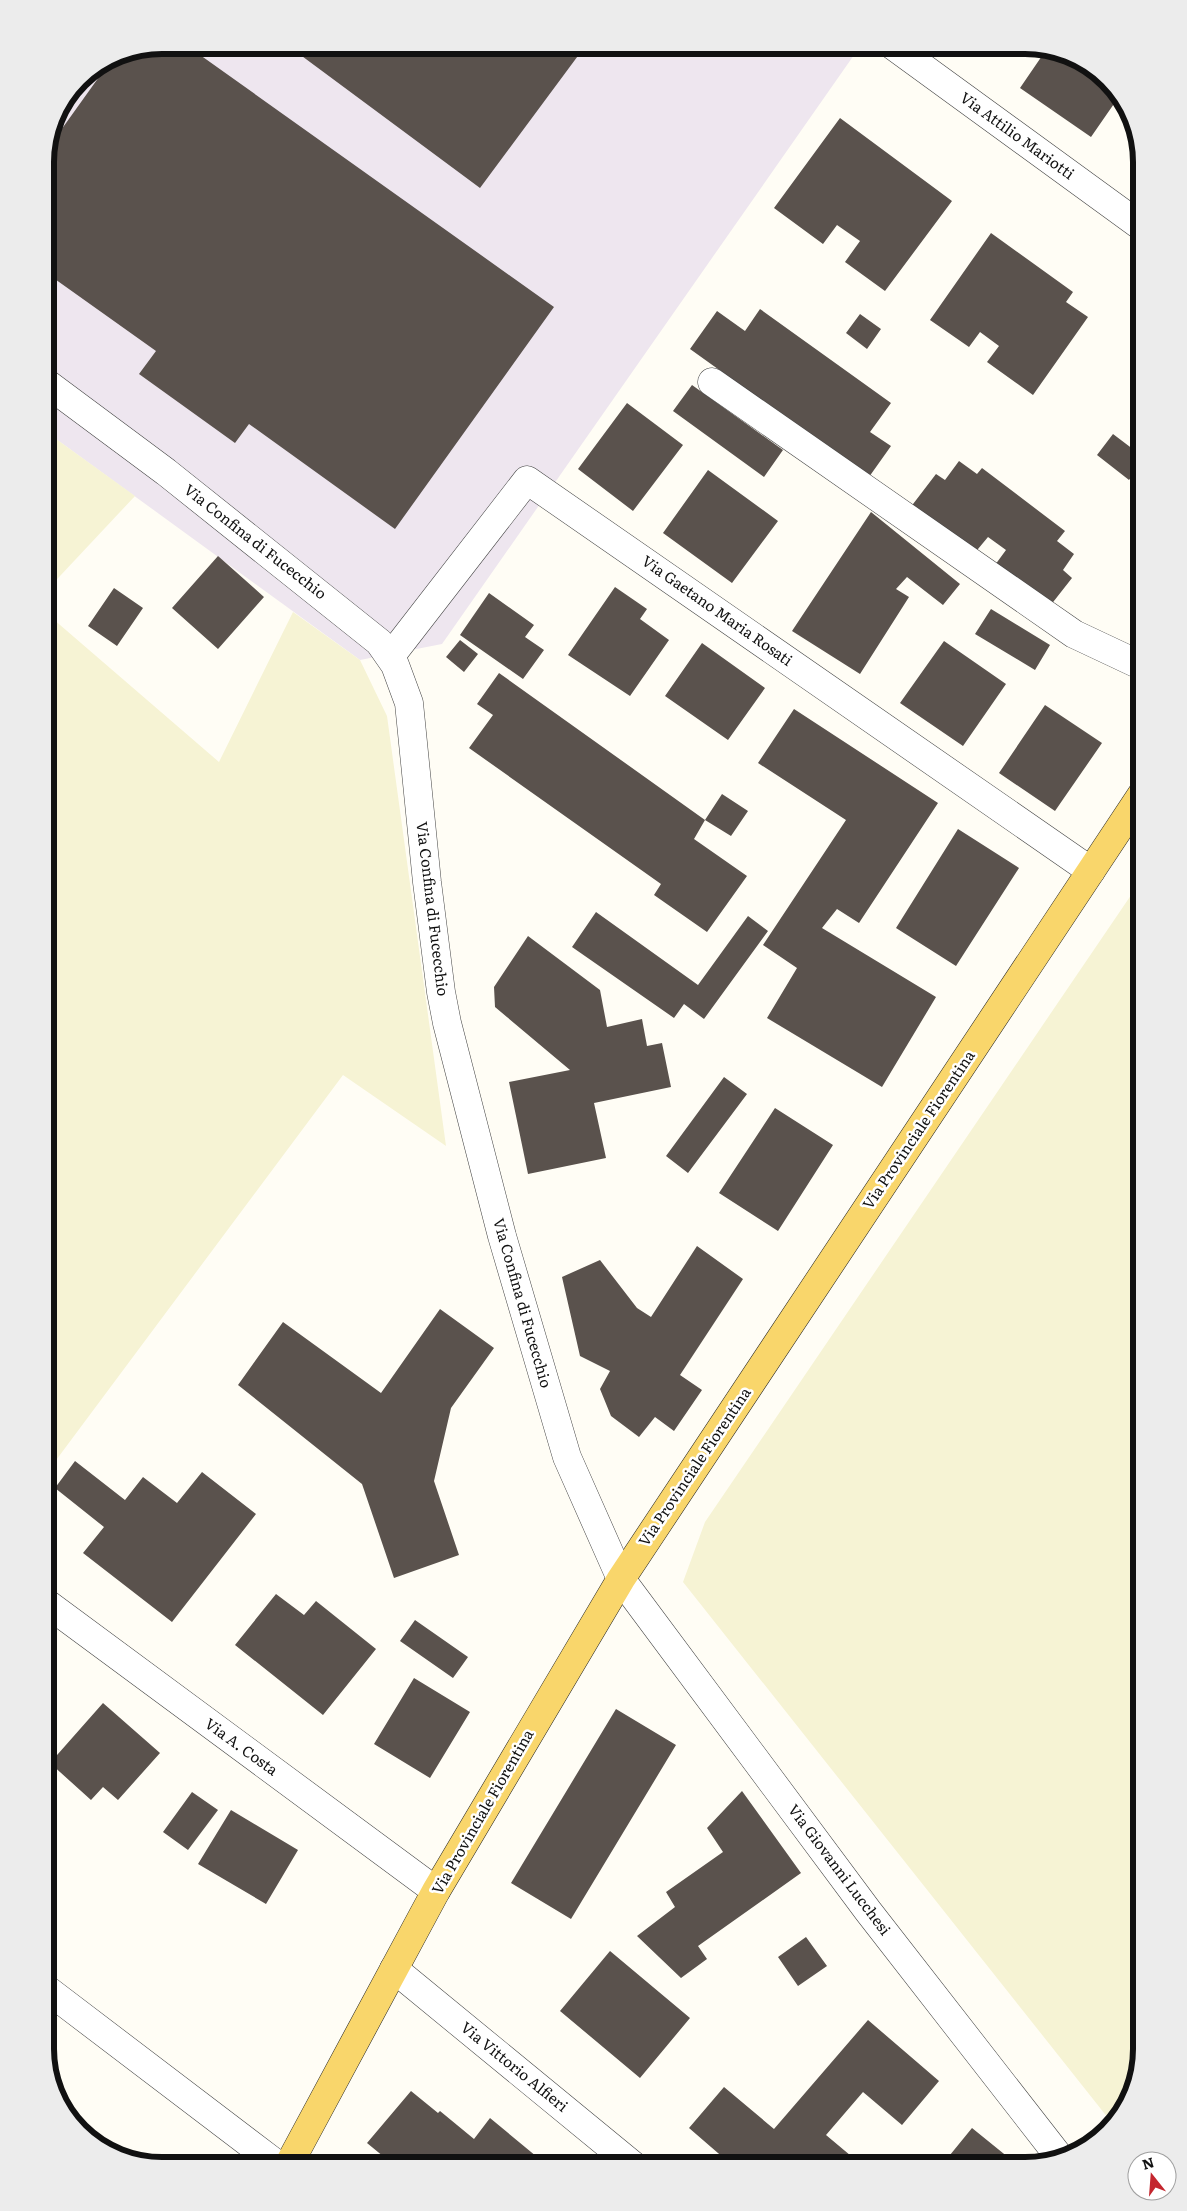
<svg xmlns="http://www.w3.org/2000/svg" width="1187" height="2211" font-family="Literata,serif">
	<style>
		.industrial { fill: #eee6ef }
		.farmland { fill: #f6f3d4 }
		.building { fill: #5a524d }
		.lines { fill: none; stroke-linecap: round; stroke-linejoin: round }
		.minor-casing { stroke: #444; stroke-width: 29 }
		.major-casing { stroke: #222; stroke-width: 29 }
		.minor { stroke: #fff; stroke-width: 28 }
		.major { stroke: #f9d66b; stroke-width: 28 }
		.labels { text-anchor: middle; stroke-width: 5; stroke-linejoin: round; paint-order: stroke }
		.street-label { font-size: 15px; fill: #111; stroke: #fff }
		.rim { fill: none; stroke: #111; stroke-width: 6 }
	</style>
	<rect width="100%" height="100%" fill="#fffdf5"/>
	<path class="industrial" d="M 162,45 L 861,45 L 442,644 L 360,660 L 45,431 L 45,154 L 54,117 L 79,79 L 117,54 Z"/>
	<path class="farmland" d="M 45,431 L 135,496 L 45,592 Z
		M 45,612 L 219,762 L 293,612 L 360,660 L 387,716 L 446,1146 L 343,1075 L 45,1475 Z
		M 1142,879 L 1142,2050 L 1122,2114 L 1112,2123 L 683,1582 L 705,1522 Z"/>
	<path class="building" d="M 162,45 L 186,45 L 554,307 L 395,529 L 249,424 L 235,443 L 139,374 L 156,351 L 45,272 L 46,151 L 114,56 L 117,54 Z
		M 287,45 L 586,45 L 480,188 Z
		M 1046,50 L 1090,65 L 1118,98 L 1091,137 L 1020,88 Z
		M 840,118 L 952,201 L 885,291 L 845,262 L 860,241 L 837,225 L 823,244 L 774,208 Z
		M 991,233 L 1073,292 L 1066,302 L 1088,317 L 1033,395 L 987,362 L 999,346 L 980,332 L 969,347 L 930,320 Z
		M 760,309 L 891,403 L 870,432 L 891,446 L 869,477 L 690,349 L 717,311 L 745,331 Z
		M 860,314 L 881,329 L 867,349 L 846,333 Z
		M 692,385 L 783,450 L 764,477 L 673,411 Z
		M 627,403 L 683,445 L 633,511 L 578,469 Z
		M 1113,434 L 1142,456 L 1142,463 L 1129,480 L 1097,455 Z
		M 959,461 L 977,474 L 982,468 L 1065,531 L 1057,541 L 1074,554 L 1063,570 L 1072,578 L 1050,606 L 995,565 L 1006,550 L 988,537 L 973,555 L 910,508 L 936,474 L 945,480 Z
		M 708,470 L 778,521 L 732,583 L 663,533 Z
		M 871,512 L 960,584 L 943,605 L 907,577 L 896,589 L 909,597 L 860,674 L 792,631 Z
		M 218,556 L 264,597 L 218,649 L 172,608 Z
		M 615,587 L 647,609 L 640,619 L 669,640 L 630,696 L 568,655 Z
		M 114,588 L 143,608 L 117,646 L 88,626 Z
		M 489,593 L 534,625 L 525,637 L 544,650 L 523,679 L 460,635 Z
		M 991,609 L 1050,645 L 1035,670 L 975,634 Z
		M 460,640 L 478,654 L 464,672 L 446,657 Z
		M 944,641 L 1006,684 L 963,746 L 900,703 Z
		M 702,643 L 765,688 L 728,740 L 665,696 Z
		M 499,673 L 705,820 L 694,839 L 747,876 L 707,932 L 654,895 L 661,884 L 469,748 L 493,715 L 477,704 Z
		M 1045,705 L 1102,743 L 1055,811 L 999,773 Z
		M 794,709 L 938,803 L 859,923 L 837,909 L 822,928 L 936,997 L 882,1087 L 767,1018 L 797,968 L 763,945 L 846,820 L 758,763 Z
		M 722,794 L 748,811 L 731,836 L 705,820 Z
		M 958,829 L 1019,868 L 956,966 L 896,928 Z
		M 596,912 L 698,985 L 748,916 L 768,931 L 704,1019 L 684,1004 L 674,1018 L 572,947 Z
		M 528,936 L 600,990 L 607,1027 L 642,1019 L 647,1046 L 662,1043 L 671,1087 L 594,1103 L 606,1158 L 528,1174 L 509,1082 L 570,1070 L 495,1007 L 494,987 Z
		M 724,1077 L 747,1094 L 688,1173 L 666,1156 Z
		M 775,1108 L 833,1145 L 778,1231 L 719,1193 Z
		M 697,1246 L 743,1279 L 680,1375 L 702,1390 L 674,1431 L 655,1417 L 639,1437 L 611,1416 L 600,1389 L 610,1371 L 580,1356 L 562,1277 L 600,1260 L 637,1308 L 651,1317 Z
		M 440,1309 L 494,1348 L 451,1408 L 434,1481 L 459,1555 L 394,1578 L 362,1484 L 238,1385 L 283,1322 L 381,1393 Z
		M 75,1461 L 125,1500 L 143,1477 L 177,1503 L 202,1472 L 256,1514 L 172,1622 L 83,1553 L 104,1527 L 55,1488 Z
		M 276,1594 L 304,1615 L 316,1601 L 376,1649 L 323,1715 L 235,1645 Z
		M 415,1620 L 468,1657 L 453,1678 L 400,1641 Z
		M 414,1678 L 470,1712 L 430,1778 L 374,1744 Z
		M 103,1703 L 160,1753 L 118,1800 L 103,1787 L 91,1800 L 50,1763 Z
		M 616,1709 L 676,1745 L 571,1919 L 511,1883 Z
		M 742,1791 L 801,1873 L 698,1946 L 707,1959 L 681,1978 L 637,1936 L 675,1907 L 666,1892 L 723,1852 L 707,1828 Z
		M 192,1792 L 218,1810 L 188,1850 L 163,1832 Z
		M 231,1810 L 298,1850 L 266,1904 L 198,1864 Z
		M 806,1937 L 827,1966 L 798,1986 L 778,1957 Z
		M 610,1951 L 690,2018 L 640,2078 L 560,2011 Z
		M 868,2020 L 939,2081 L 902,2125 L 863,2092 L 826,2135 L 863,2166 L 766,2166 L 758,2160 L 753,2166 L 733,2166 L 689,2128 L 724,2087 L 774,2129 Z
		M 411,2091 L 438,2113 L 440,2111 L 474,2139 L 490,2118 L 548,2166 L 395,2166 L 367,2143 Z
		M 972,2128 L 1019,2166 L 941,2166 Z"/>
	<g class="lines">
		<g class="minor-casing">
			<path id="minor" d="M 892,45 L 1142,227
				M 45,382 L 166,472 L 379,642 L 395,665 L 409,703 L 427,882 L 441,992 L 447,1023 L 502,1236 L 567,1457 L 621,1579 L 868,1911 L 1061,2159
				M 712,382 L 1074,634 L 1142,666
				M 390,657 L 527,480 L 1091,871
				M 45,1602 L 436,1891
				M 394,1969 L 634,2166
				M 45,1988 L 279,2166"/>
		</g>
		<g class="major-casing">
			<path id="major" d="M 288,2166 L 436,1891 L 621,1579 L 1142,794"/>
		</g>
		<use href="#minor" class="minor"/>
		<use href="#major" class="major"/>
	</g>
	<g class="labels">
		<g class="street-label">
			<text transform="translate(1017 136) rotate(36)" y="5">Via Attilio Mariotti</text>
			<text transform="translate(255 542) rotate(38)" y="5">Via Confina di Fucecchio</text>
			<text transform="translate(717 611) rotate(35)" y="5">Via Gaetano Maria Rosati</text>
			<text transform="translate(432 909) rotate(83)" y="5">Via Confina di Fucecchio</text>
			<text transform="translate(919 1130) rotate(-56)" y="5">Via Provinciale Fiorentina</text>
			<text transform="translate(522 1303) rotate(74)" y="5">Via Confina di Fucecchio</text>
			<text transform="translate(695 1467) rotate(-56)" y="5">Via Provinciale Fiorentina</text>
			<text transform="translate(241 1747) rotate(36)" y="5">Via A. Costa</text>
			<text transform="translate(483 1812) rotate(-60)" y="5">Via Provinciale Fiorentina</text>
			<text transform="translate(839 1870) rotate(53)" y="5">Via Giovanni Lucchesi</text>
			<text transform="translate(514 2067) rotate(39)" y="5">Via Vittorio Alfieri</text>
		</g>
	</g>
	<path d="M0 0H1187V2211H0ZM162 54H1025A108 108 0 0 1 1133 162V2049A108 108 0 0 1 1025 2157H162A108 108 0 0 1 54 2049V162A108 108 0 0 1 162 54Z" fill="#ececec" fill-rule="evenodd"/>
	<path class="rim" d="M162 54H1025A108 108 0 0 1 1133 162V2049A108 108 0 0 1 1025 2157H162A108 108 0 0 1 54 2049V162A108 108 0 0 1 162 54Z"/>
	<g transform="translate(1152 2176) rotate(343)"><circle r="24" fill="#ffffff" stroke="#a0a0a0"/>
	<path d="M0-4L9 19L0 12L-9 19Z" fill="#c4262e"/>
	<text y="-8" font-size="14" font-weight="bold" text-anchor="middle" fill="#111111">N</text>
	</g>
</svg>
